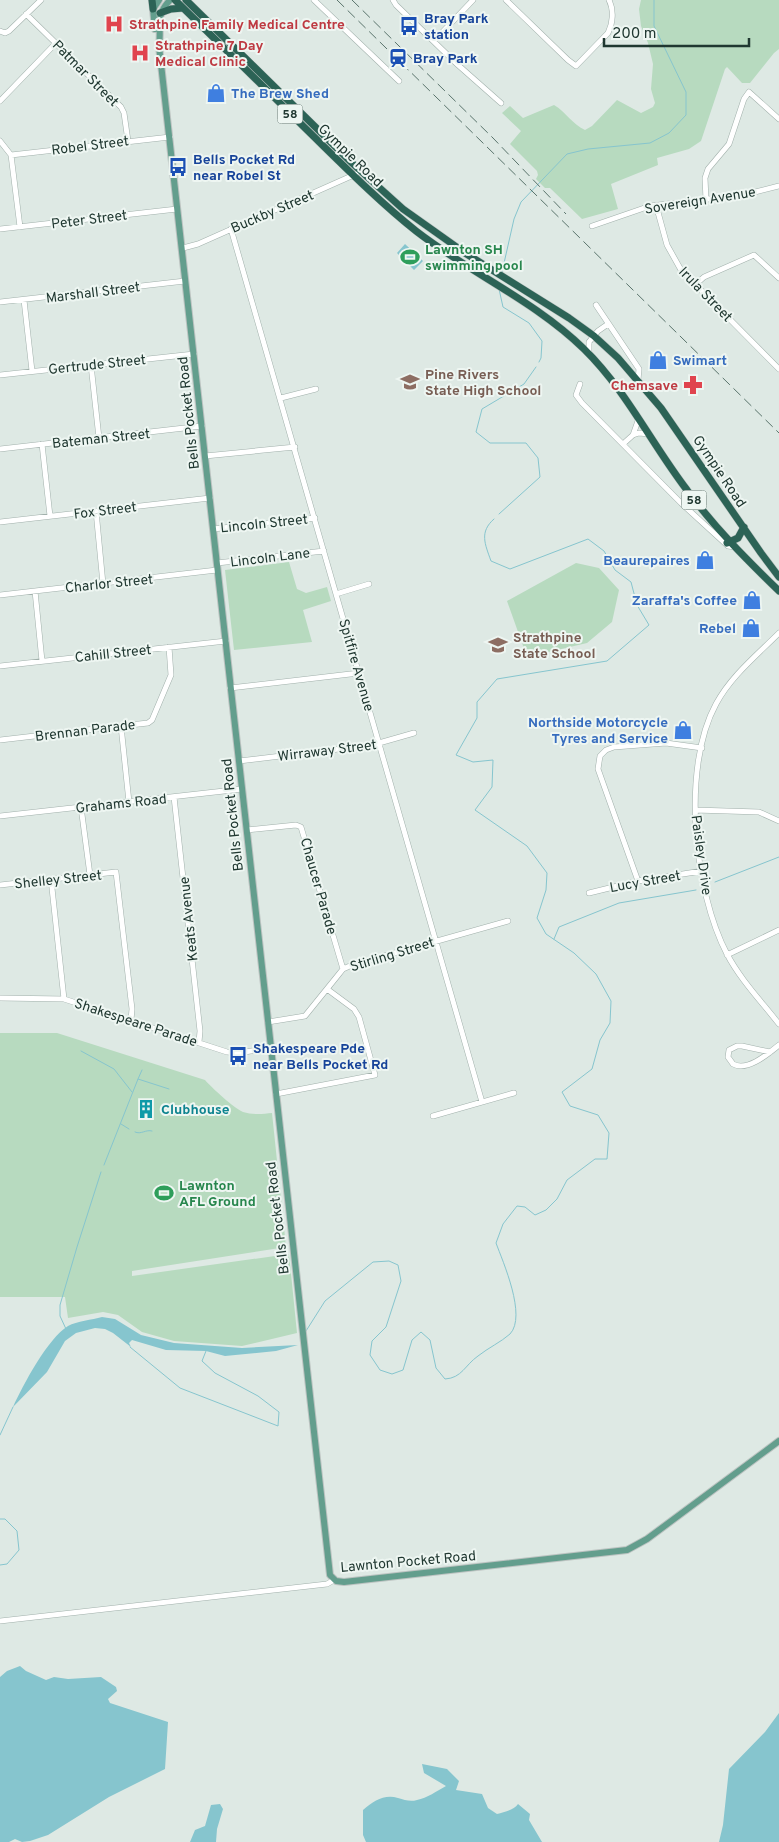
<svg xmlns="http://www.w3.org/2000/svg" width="779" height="1842" font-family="Overpass,sans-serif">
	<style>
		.green { fill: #b7dabf }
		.water { fill: #86c5ce }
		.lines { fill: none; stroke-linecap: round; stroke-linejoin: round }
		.stream { stroke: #86c5ce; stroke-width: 1 }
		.minor-casing { stroke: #a1b0ab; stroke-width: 6 }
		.major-casing { stroke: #bcc3c1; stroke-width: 8 }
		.highway-casing { stroke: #bcc3c1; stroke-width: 8 }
		.minor { stroke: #fff; stroke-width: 5 }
		.major { stroke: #639e8d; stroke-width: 6 }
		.highway { stroke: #2c6356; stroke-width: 7 }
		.rail { stroke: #5a746c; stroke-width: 1; stroke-dasharray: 10 5; stroke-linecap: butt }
		.labels { text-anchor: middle; stroke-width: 4; stroke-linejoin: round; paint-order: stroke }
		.shield { fill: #eef6f2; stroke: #5e716b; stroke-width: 1 }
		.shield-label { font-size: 12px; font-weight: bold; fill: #203831 }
		.transit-label { font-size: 14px; font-weight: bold; fill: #164399; stroke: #eef6f2; text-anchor: start }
		.health-label { font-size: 14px; font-weight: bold; fill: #be3a42; stroke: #eef6f2; text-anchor: start }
		.street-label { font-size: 14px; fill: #203831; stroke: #eef6f2 }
		.shop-label { font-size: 14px; font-weight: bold; fill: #366cbe; stroke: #eef6f2; text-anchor: end }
		.leisure-label { font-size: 14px; font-weight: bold; fill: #27864d; stroke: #eef6f2; text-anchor: start }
		.education-label { font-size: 14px; font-weight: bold; fill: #785e54; stroke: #eef6f2; text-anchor: start }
		.culture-label { font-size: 14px; font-weight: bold; fill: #0d838f; stroke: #eef6f2; text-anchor: start }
	</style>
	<rect width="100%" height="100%" fill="#dee9e4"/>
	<path class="green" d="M 641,0 L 779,0 L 779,49 L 774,53 L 750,83 L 742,83 L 727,67 L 725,69 L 701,141 L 689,149 L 657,158 L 658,165 L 611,184 L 618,209 L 582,219 L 550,188 L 545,188 L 536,179 L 538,175 L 537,171 L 510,144 L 521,131 L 502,113 L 510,106 L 523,118 L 554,105 C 566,112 572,124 585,130 L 592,126 L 617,100 L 641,113 L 653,107 L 655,103 L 651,89 L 653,64 L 648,43 L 641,26 L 639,9 Z
		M 289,562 L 297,589 L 306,593 L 327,587 L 331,601 L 303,610 L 312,642 L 234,650 L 225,570 Z
		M 576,563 L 599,568 L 619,590 L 612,622 L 587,643 L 527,657 L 507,601 Z
		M 0,1033 L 57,1033 L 205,1080 C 212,1088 234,1108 243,1112 C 252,1115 263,1114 272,1113 L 286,1247 L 132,1271 L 132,1276 L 289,1254 L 297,1333 L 242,1346 L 174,1341 L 142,1332 L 118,1315 L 103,1312 L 68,1318 L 65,1297 L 0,1297 Z"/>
	<path class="water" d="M 405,244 L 423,261 L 414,270 L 397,253 Z
		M 102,1317 L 115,1319 L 141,1335 L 174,1343 L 242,1348 L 298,1345 L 276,1351 L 225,1356 L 206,1351 L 166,1350 L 132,1340 L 129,1343 L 131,1347 L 113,1333 L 105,1329 L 95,1328 L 76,1333 L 65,1341 L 47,1372 L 13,1407 C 23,1385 48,1338 68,1326 C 77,1321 92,1320 102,1317 Z
		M 20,1666 L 26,1671 L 46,1680 L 54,1677 L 68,1679 L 101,1677 L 116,1687 L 117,1691 L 108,1699 L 110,1703 L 168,1722 L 165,1769 L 109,1797 L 48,1835 L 30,1841 L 22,1842 L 15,1839 L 9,1842 L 0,1842 L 0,1677 L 7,1671 Z
		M 779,1713 L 779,1842 L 719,1842 L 723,1825 L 729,1769 L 765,1732 Z
		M 422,1764 L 447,1769 L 459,1781 L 456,1790 L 482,1794 L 488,1808 L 497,1814 C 504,1812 514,1810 518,1804 L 530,1814 L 529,1820 L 542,1842 L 366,1842 L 363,1835 L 363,1810 C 374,1801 384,1794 398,1798 C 405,1800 410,1802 417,1800 C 427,1798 437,1791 446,1786 L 424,1773 Z
		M 220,1804 L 223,1809 L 217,1829 L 216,1842 L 190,1842 L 195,1830 L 205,1826 L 211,1805 Z"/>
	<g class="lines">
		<path class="stream" d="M 502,272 L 514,219 L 521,202 L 567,154 L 588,149 L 650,143 L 669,133 L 686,115 L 686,92 L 654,26 L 654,0
			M 499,289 L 503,307 L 529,323 L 542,341 L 541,358 L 539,362
			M 499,514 L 540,477 L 538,458 L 526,443 L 490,443 L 476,432 L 482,409 L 524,384 L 536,367
			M 715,882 L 779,857
			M 554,939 L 559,927 L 619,903 L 696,890
			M 81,1051 L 114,1069 L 132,1092
			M 138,1079 L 142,1070
			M 121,1124 L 129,1129
			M 135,1132 C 141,1135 146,1129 152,1131
			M 104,1165 L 138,1079 L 169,1089
			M 66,1329 L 60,1316 L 60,1305 L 77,1247 L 101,1172
			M 306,1331 L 325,1301 L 373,1262 L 389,1261 L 398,1265 L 401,1281 L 386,1327 L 372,1341 L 370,1355 L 380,1370 L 392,1374 L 403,1370 L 412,1340 L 421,1332 L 430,1340 L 436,1368 L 445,1379 C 462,1378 465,1365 478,1356 C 488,1348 501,1342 510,1334 C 527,1316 503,1262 496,1243 L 503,1224 L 517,1206 L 525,1207 L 535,1215 L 546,1210 L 557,1199 L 567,1180 L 595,1159 L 607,1159 L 609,1133 L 598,1115 L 570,1106 L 562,1092 L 592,1069 L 600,1040 L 610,1023 L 611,1001 L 596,974 L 574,953 L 546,934 L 537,918 L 546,890 L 547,873 L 527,846 L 475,810 L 492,787 L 493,760 L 473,762 L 456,755 L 477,718 L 477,702 L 497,679 L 607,661 L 649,625 L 637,605 L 631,582 L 615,570 L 604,551 L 588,539 L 510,569 L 491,561 C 485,544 479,532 494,519
			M 130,1347 L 180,1388 L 278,1426 L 279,1412 L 258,1396 L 215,1373 L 202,1361 L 206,1351
			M 0,1435 L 13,1407
			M 0,1519 L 5,1519 L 17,1531 L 19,1550 L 7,1564 L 0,1565"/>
		<g class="minor-casing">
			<path id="minor" d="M 314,0 L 399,81
				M 393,0 L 396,5 L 458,65 L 501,103
				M 506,0 L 568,60 L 576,66 L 608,33 C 613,23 614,10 609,0
				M 26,14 L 121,107 L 124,113 L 128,141
				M 0,31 L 5,33 L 9,31 L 41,0
				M 434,41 L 473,0
				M 0,101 L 56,43
				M 0,141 L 11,155 L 20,227
				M 11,155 L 170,137
				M 706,200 L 705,178 L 708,169 L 729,144 L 744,99 L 749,92 L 779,119
				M 656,205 L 667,245 L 681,270 L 779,369
				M 592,226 L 650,206 L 743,195 L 779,186
				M 0,229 L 177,209
				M 231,229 L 482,1102
				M 183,248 L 198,244 L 356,174
				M 695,285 L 704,277 L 754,255 L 779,278
				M 24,300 L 32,371
				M 0,302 L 185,281
				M 596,305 L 639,369 L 638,380
				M 589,354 L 589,342 L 598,331 L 608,324
				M 91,365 L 99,438
				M 0,375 L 194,354
				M 580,384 L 576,395 L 582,403 L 681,503 L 728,546 L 735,547
				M 281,398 L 316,389
				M 633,435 L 639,433 L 649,434
				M 42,444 L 50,516
				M 623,444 L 633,435 L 639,418
				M 0,449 L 202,426
				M 205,456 L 295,447
				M 96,511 L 103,584
				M 0,522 L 210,498
				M 213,529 L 315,518
				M 217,563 L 324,551
				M 35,591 L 42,661
				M 336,594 L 369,584
				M 0,595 L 217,570
				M 779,633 C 757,655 731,676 716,704 C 681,768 694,891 727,954 C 740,979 761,1001 779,1024
				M 0,666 L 226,641
				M 230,688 L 359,673
				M 121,726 L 129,802
				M 0,740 L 121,726 L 148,723 L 152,720 L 171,675 L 169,647
				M 239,761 L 372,745 L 414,733
				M 174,797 L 200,1031 L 199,1042
				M 81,807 L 90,875
				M 695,810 L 759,812 L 779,821
				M 0,816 L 242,789
				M 247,830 L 296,825 L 301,827 L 343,969
				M 51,879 L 64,999
				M 638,881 L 598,769 L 600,756 L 606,750 L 614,747 L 666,743 L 702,748
				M 0,885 L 116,872 L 132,1009 L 131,1020
				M 589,893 L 638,881 L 702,871
				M 727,955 L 779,930
				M 0,998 L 64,999 L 227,1052 L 238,1053 L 271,1048
				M 268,1022 L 305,1016 L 339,974 L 343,969 L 352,965 L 508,921
				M 770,1052 L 742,1046 L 737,1046 L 729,1050 L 728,1057 L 733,1064 C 747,1072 768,1054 779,1045
				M 276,1094 L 375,1075 L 359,1017 L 354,1009 L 327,989
				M 433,1116 L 514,1093
				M 0,1621 L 327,1584 L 334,1580"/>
		</g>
		<g class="major-casing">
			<path id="major" d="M 170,0 C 154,17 162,27 159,46 L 330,1575 L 336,1581 L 344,1582 L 627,1550 L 647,1539 L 779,1441
				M 155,29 L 153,9 L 159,0"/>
		</g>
		<g class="highway-casing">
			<path id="highway" d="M 152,0 L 153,9
				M 175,0 C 218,42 261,84 303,126 C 340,162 376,199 416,231 C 470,273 535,301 584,349 C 626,390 651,443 687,490 C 714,527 746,559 779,591
				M 186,0 L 352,163 L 403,209 L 465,253 L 569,318 L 594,336 L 618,358 L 661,408 L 761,553 L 779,577
				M 160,13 L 171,9 L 183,8
				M 727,543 L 738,538 L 744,527"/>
		</g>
		<use href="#minor" class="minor"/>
		<use href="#major" class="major"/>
		<use href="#highway" class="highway"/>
		<path class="rail" d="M 337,0 L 779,433
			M 352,0 L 493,138 L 566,214"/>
	</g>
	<defs>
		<g id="hospital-bare" transform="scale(1.5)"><path d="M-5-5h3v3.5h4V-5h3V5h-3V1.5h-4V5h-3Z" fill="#e0444e" stroke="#eef6f2" stroke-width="2.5" paint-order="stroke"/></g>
		<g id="bus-bare" transform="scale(1.5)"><path d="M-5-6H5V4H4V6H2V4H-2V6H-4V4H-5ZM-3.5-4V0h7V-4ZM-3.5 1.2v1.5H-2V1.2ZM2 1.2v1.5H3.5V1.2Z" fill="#1a4fb4" stroke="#eef6f2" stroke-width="2.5" paint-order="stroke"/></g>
		<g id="station-bare" transform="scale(1.5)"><path d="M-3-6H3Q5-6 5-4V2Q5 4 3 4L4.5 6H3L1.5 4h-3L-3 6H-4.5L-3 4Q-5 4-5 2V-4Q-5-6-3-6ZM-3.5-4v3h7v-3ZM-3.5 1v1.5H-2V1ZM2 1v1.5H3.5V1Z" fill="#1a4fb4" stroke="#eef6f2" stroke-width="2.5" paint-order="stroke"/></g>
		<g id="shop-bare" transform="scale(1.5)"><path d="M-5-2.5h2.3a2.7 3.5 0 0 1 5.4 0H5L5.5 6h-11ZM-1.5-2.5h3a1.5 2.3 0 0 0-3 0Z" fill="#3f7fe0" stroke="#eef6f2" stroke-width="2.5" paint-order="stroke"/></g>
		<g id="stadium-bare" transform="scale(1.5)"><path d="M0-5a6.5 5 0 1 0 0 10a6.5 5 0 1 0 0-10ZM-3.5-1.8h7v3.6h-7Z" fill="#2e9e5b" stroke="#eef6f2" stroke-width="2.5" paint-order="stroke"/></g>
		<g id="school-bare" transform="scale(1.5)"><path d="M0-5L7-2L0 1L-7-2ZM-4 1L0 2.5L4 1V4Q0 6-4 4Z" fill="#8d6e63" stroke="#eef6f2" stroke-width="2.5" paint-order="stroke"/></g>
		<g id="pharmacy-bare" transform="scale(1.5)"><path d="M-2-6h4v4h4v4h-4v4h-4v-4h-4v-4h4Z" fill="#e0444e" stroke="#eef6f2" stroke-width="2.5" paint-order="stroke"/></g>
		<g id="building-bare" transform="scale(1.5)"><path d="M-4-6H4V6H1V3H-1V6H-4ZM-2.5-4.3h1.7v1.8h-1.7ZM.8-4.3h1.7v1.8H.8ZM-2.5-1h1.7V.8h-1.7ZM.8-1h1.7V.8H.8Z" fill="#0f9aa8" stroke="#eef6f2" stroke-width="2.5" paint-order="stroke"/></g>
	</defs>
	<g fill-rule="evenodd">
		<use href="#hospital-bare" x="114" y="24"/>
		<use href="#bus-bare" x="409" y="26"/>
		<use href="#hospital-bare" x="140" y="53"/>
		<use href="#station-bare" x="398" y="58"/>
		<use href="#shop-bare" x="216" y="93"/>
		<use href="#bus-bare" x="178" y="167"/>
		<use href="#stadium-bare" x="410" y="257"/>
		<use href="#shop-bare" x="658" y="360"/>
		<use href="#school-bare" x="410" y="382"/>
		<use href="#pharmacy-bare" x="693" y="385"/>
		<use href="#shop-bare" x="705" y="560"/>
		<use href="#shop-bare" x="752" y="600"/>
		<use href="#shop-bare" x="751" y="628"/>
		<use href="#school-bare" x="498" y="645"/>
		<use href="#shop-bare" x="683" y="730"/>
		<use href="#bus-bare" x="238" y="1056"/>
		<use href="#building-bare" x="146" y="1109"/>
		<use href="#stadium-bare" x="164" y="1193"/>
	</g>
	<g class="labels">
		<g class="shield">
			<rect x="277.5" y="104.5" width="25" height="19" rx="4"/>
			<rect x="681.5" y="490.5" width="25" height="19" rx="4"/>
		</g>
		<g class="shield-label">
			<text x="290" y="118">58</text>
			<text x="694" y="504">58</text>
		</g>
		<g class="transit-label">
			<text x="424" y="23">Bray Park<tspan x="424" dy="16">station</tspan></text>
			<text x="413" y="63">Bray Park</text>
			<text x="193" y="164">Bells Pocket Rd<tspan x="193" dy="16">near Robel St</tspan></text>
			<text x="253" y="1053">Shakespeare Pde<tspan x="253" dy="16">near Bells Pocket Rd</tspan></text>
		</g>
		<g class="health-label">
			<text x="129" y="29">Strathpine Family Medical Centre</text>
			<text x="155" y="50">Strathpine 7 Day<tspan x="155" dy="16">Medical Clinic</tspan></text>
			<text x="678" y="390" text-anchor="end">Chemsave</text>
		</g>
		<g class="street-label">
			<text transform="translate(86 73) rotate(45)" y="5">Patmar Street</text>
			<text transform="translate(90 145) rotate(-7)" y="5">Robel Street</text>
			<text transform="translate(351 155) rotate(44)" y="5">Gympie Road</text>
			<text transform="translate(700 200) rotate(-9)" y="5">Sovereign Avenue</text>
			<text transform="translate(272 211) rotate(-23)" y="5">Buckby Street</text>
			<text transform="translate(89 219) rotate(-7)" y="5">Peter Street</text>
			<text transform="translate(93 292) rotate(-7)" y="5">Marshall Street</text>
			<text transform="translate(706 294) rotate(46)" y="5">Irula Street</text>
			<text transform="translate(97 364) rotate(-6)" y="5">Gertrude Street</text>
			<text transform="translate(188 413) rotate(-96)" y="5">Bells Pocket Road</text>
			<text transform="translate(101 438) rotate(-6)" y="5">Bateman Street</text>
			<text transform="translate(720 471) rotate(56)" y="5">Gympie Road</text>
			<text transform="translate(105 510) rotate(-7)" y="5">Fox Street</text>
			<text transform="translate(264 523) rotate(-6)" y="5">Lincoln Street</text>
			<text transform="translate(270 557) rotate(-7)" y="5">Lincoln Lane</text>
			<text transform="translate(109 583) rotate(-6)" y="5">Charlor Street</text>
			<text transform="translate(113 653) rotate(-6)" y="5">Cahill Street</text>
			<text transform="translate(357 665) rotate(74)" y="5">Spitfire Avenue</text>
			<text transform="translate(85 730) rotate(-7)" y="5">Brennan Parade</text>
			<text transform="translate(327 750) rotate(-7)" y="5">Wirraway Street</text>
			<text transform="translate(121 803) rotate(-6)" y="5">Grahams Road</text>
			<text transform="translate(232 815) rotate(-96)" y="5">Bells Pocket Road</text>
			<text transform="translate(702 855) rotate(82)" y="5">Paisley Drive</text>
			<text transform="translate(58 879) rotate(-6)" y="5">Shelley Street</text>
			<text transform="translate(645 881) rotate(-10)" y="5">Lucy Street</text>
			<text transform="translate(319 886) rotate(74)" y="5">Chaucer Parade</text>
			<text transform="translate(188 919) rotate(-96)" y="5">Keats Avenue</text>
			<text transform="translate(392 954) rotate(-17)" y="5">Stirling Street</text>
			<text transform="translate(136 1022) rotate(18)" y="5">Shakespeare Parade</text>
			<text transform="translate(277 1218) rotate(-97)" y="5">Bells Pocket Road</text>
			<text transform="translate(408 1561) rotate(-5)" y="5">Lawnton Pocket Road</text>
		</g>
		<g class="shop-label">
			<text x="231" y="98" text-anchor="start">The Brew Shed</text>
			<text x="673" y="365" text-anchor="start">Swimart</text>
			<text x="690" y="565">Beaurepaires</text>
			<text x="737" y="605">Zaraffa's Coffee</text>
			<text x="736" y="633">Rebel</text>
			<text x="668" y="727">Northside Motorcycle<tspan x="668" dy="16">Tyres and Service</tspan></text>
		</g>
		<g class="leisure-label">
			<text x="425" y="254">Lawnton SH<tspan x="425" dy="16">swimming pool</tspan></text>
			<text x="179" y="1190">Lawnton<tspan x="179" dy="16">AFL Ground</tspan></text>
		</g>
		<g class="education-label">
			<text x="425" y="379">Pine Rivers<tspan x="425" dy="16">State High School</tspan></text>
			<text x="513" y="642">Strathpine<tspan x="513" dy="16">State School</tspan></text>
		</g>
		<g class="culture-label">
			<text x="161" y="1114">Clubhouse</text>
		</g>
	</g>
	<path d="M604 38v8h145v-8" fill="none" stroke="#203831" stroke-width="2.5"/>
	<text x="612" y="38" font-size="15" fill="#203831" stroke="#eef6f2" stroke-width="4" paint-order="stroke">200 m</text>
</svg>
